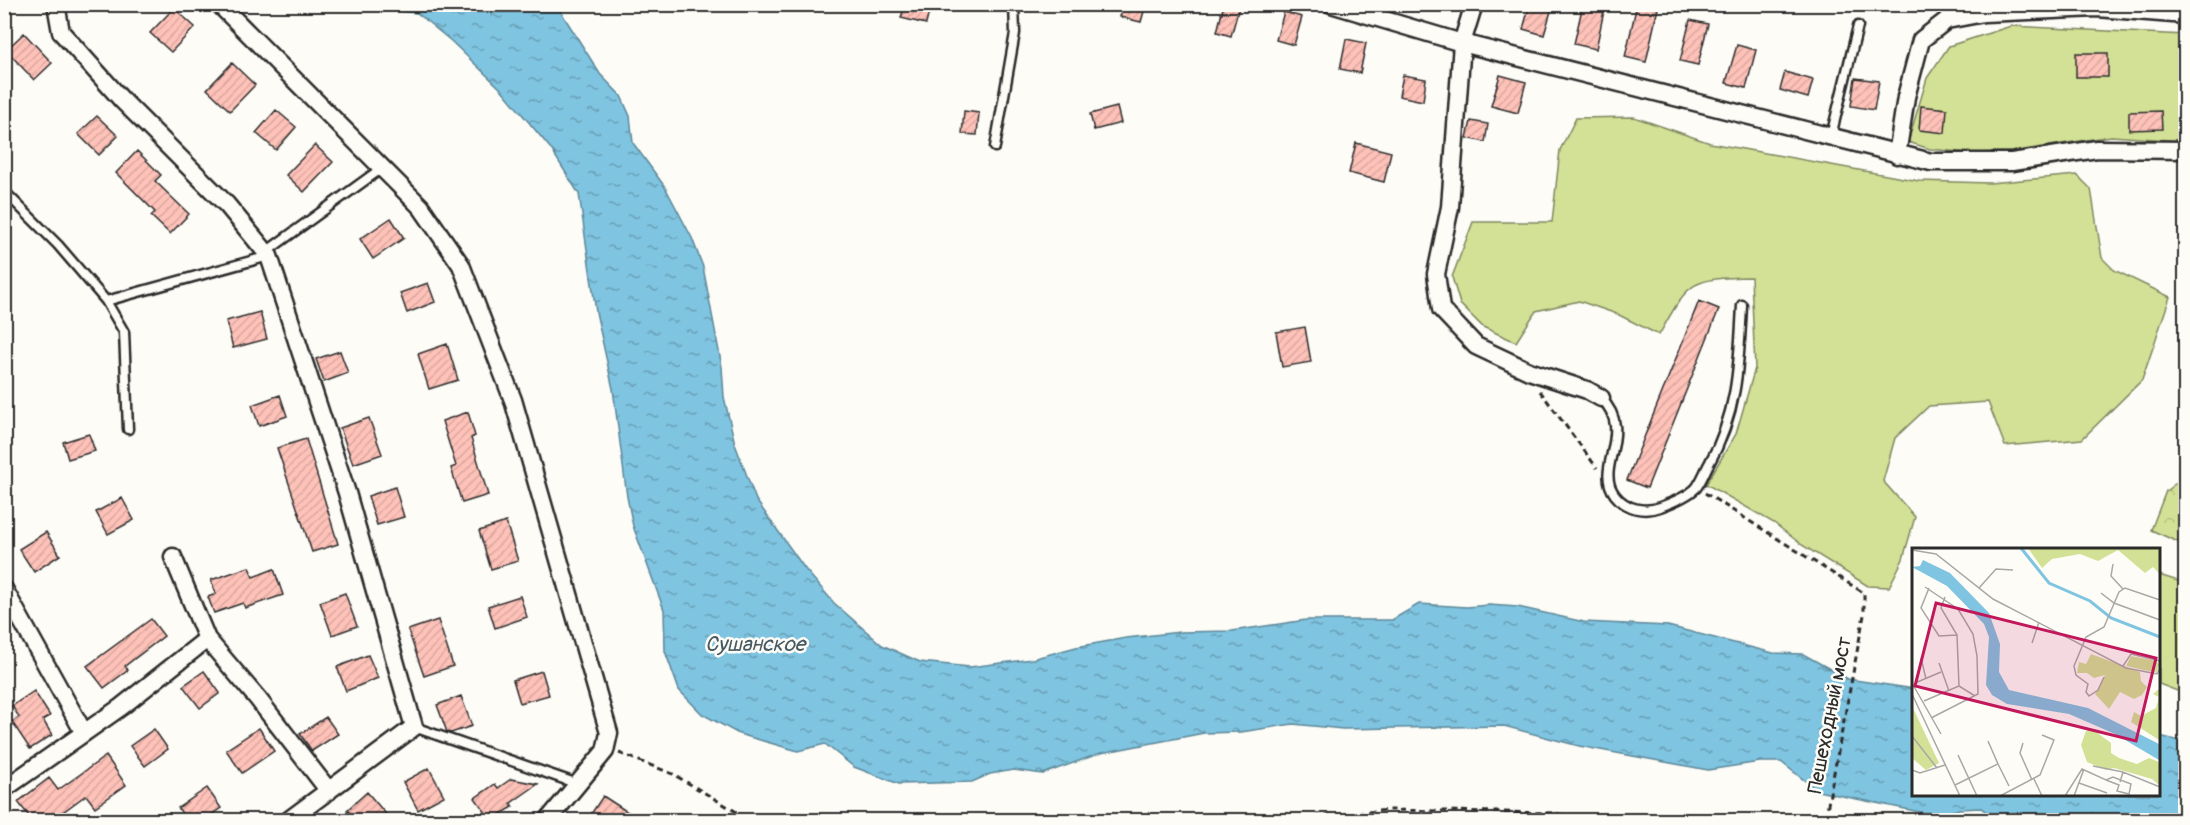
<svg xmlns="http://www.w3.org/2000/svg" width="2190" height="825" font-family="Pangolin,sans-serif">
	<style>
		.grass { fill: #d2e195; stroke: #7e8660; stroke-width: 1.5 }
		.forest { fill: url(#forest-crowns); stroke: #7e8660; stroke-width: 1.5 }
		.water { fill: url(#water-ripples); stroke: #5d8798; stroke-width: 1.5 }
		.building { fill: url(#building-hatch); stroke: #2b2b2b; stroke-width: 1.5 }
		.lines { fill: none; stroke-linecap: round; stroke-linejoin: round }
		.service-casing { stroke: #2b2b2b; stroke-width: 13 }
		.minor-casing { stroke: #2b2b2b; stroke-width: 21 }
		.path { stroke: #2b2b2b; stroke-width: 3; stroke-dasharray: 6 4.5; stroke-linecap: butt }
		.service { stroke: #fdfcf7; stroke-width: 8 }
		.minor { stroke: #fdfcf7; stroke-width: 16 }
		.labels { text-anchor: middle; stroke-width: 5; stroke-linejoin: round; paint-order: stroke }
		.street-label { font-size: 20px; fill: #2b2b2b; stroke: #fdfcf7 }
		.water-label { font-size: 21px; font-style: italic; fill: #445961; stroke: #fdfcf7 }
		.inset-river { fill: none; stroke: #7fc4e0; stroke-width: 3 }
		.inset-road { fill: none; stroke: #a9a8a5; stroke-width: 1.5 }
		.view { fill: #c2185b; fill-opacity: 0.15; stroke: #c2185b; stroke-width: 3 }
		.inset-edge { fill: none; stroke: #2b2b2b; stroke-width: 3 }
	</style>
	<defs>
		<pattern id="forest-crowns" width="20" height="18" patternUnits="userSpaceOnUse" patternTransform="scale(1.5)"><rect width="20" height="18" fill="#d2e195"/><path d="M2 6a3 3 0 1 1 6 0M12 15a3 3 0 1 1 6 0" fill="none" stroke="#b4c181"/></pattern>
		<pattern id="water-ripples" width="26" height="14" patternUnits="userSpaceOnUse" patternTransform="scale(1.5)"><rect width="26" height="14" fill="#7fc4e0"/><path d="M2 4q2-2 4 0t4 0M15 11q2-2 4 0t4 0" fill="none" stroke="#689fb6"/></pattern>
		<pattern id="building-hatch" width="6" height="6" patternUnits="userSpaceOnUse" patternTransform="scale(1.5)"><rect width="6" height="6" fill="#fec2b9"/><path d="M-1 1l2-2M0 6l6-6M5 7l2-2" fill="none" stroke="#daa79f"/></pattern>
	</defs>
	<rect width="100%" height="100%" fill="#fdfcf7"/>
	<filter id="ink" filterUnits="userSpaceOnUse"><feTurbulence type="fractalNoise" baseFrequency=".0167" numOctaves="2"/><feDisplacementMap in="SourceGraphic" scale="12" xChannelSelector="R" yChannelSelector="G"/><feConvolveMatrix kernelMatrix="1 2 1 2 8 2 1 2 1" color-interpolation-filters="sRGB"/></filter>
	<g filter="url(#ink)">
		<path class="grass" d="M 2011,26 L 2185,35 L 2185,141 L 2111,136 L 2011,152 L 1970,153 L 1930,149 L 1908,142 L 1927,78 L 1949,46 Z
			M 1634,117 L 1710,143 L 1919,181 L 1990,183 L 2077,175 L 2091,189 L 2102,258 L 2114,270 L 2170,297 L 2142,380 L 2082,439 L 2005,446 L 1988,402 L 1929,406 L 1895,438 L 1883,481 L 1915,517 L 1903,559 L 1889,587 L 1868,586 L 1802,545 L 1774,523 L 1706,484 L 1736,434 L 1755,368 L 1751,277 C 1689,278 1689,282 1659,335 L 1617,314 L 1579,301 L 1536,311 L 1516,342 L 1483,327 L 1460,304 L 1452,277 L 1473,222 L 1552,222 L 1560,150 L 1576,118 Z
			M 2159,575 L 2178,581 L 2185,576 L 2185,694 L 2159,684 Z"/>
		<path class="forest" d="M 2185,476 L 2185,545 L 2151,530 L 2166,491 Z"/>
		<path class="water" d="M 556,4 L 600,74 L 621,96 L 630,116 L 633,143 L 665,187 L 692,238 L 703,267 L 722,367 L 724,397 L 735,444 L 756,500 L 805,569 L 834,603 L 882,645 L 920,662 L 970,667 L 1032,659 L 1076,647 L 1126,638 L 1180,632 L 1232,631 L 1306,620 L 1392,620 L 1419,604 L 1467,607 L 1489,605 L 1518,607 L 1584,622 L 1668,626 L 1773,653 L 1803,654 L 1848,679 L 1914,689 L 1914,794 L 2158,794 L 2159,736 L 2185,742 L 2185,820 L 1997,820 L 1981,808 L 1959,809 L 1939,816 L 1818,791 L 1781,762 L 1760,762 L 1708,770 L 1579,746 L 1504,726 L 1343,729 L 1293,724 L 1241,732 L 1204,733 L 1101,753 L 1043,774 L 1014,770 L 990,774 L 972,782 L 899,784 L 854,767 L 825,744 L 798,751 L 739,734 L 702,714 L 679,690 L 665,651 L 664,610 L 633,526 L 627,497 L 613,389 L 596,312 L 579,194 L 551,149 L 502,90 L 451,41 L 417,13 L 380,9 L 374,5 Z"/>
		<path class="building" d="M 905,4 L 931,4 L 926,24 L 901,18 Z
			M 1123,4 L 1146,4 L 1141,22 L 1120,17 Z
			M 1224,4 L 1240,4 L 1231,36 L 1217,32 Z
			M 1530,4 L 1553,4 L 1544,35 L 1523,29 Z
			M 1583,4 L 1605,6 L 1596,49 L 1574,44 Z
			M 1637,4 L 1658,8 L 1646,62 L 1625,57 Z
			M 174,8 L 195,27 L 171,52 L 150,33 Z
			M 1284,12 L 1302,17 L 1294,45 L 1276,40 Z
			M 1690,20 L 1708,24 L 1698,65 L 1680,61 Z
			M 24,33 L 52,63 L 34,80 L 6,50 Z
			M 1346,39 L 1366,43 L 1360,73 L 1340,69 Z
			M 1737,45 L 1756,50 L 1746,88 L 1726,83 Z
			M 2076,53 L 2108,53 L 2108,77 L 2076,77 Z
			M 232,63 L 255,85 L 230,111 L 207,89 Z
			M 1785,72 L 1813,80 L 1808,98 L 1780,90 Z
			M 1403,75 L 1426,79 L 1423,101 L 1399,96 Z
			M 1500,75 L 1526,82 L 1518,113 L 1491,106 Z
			M 1855,78 L 1879,81 L 1874,110 L 1851,106 Z
			M 1921,106 L 1947,109 L 1945,133 L 1919,130 Z
			M 1117,107 L 1121,123 L 1094,130 L 1090,114 Z
			M 276,110 L 296,127 L 276,150 L 256,133 Z
			M 964,111 L 979,113 L 977,135 L 962,134 Z
			M 2161,111 L 2162,129 L 2129,130 L 2129,112 Z
			M 97,116 L 118,136 L 99,155 L 78,134 Z
			M 1471,121 L 1488,124 L 1485,142 L 1467,138 Z
			M 1356,143 L 1391,152 L 1384,182 L 1349,173 Z
			M 315,145 L 333,162 L 304,192 L 286,175 Z
			M 137,151 L 161,175 L 155,181 L 189,214 L 170,234 L 151,216 L 155,212 L 116,173 Z
			M 391,218 L 404,238 L 373,259 L 360,239 Z
			M 428,283 L 435,302 L 407,313 L 400,293 Z
			M 1699,301 L 1719,309 L 1647,488 L 1627,480 Z
			M 260,312 L 267,339 L 233,348 L 226,321 Z
			M 1305,327 L 1311,362 L 1282,367 L 1276,332 Z
			M 447,344 L 458,380 L 429,389 L 418,354 Z
			M 340,351 L 348,373 L 324,382 L 316,359 Z
			M 280,395 L 287,416 L 259,426 L 252,405 Z
			M 468,412 L 475,436 L 471,438 L 488,495 L 462,503 L 451,468 L 456,466 L 442,421 Z
			M 369,418 L 382,454 L 353,464 L 340,428 Z
			M 89,434 L 95,451 L 68,459 L 63,442 Z
			M 306,439 L 338,544 L 312,552 L 277,448 Z
			M 395,487 L 404,517 L 377,525 L 368,496 Z
			M 122,498 L 134,520 L 108,534 L 96,512 Z
			M 506,522 L 518,561 L 491,569 L 479,531 Z
			M 46,532 L 60,555 L 34,572 L 19,549 Z
			M 249,567 L 253,577 L 274,569 L 283,595 L 245,608 L 243,603 L 214,613 L 208,597 L 216,594 L 211,580 Z
			M 345,593 L 357,626 L 332,635 L 320,602 Z
			M 520,596 L 527,617 L 495,628 L 488,606 Z
			M 151,619 L 164,636 L 125,666 L 128,670 L 104,688 L 87,666 Z
			M 438,620 L 453,666 L 424,676 L 408,630 Z
			M 368,655 L 378,678 L 346,691 L 337,667 Z
			M 204,671 L 220,693 L 200,708 L 183,686 Z
			M 542,671 L 549,695 L 520,703 L 513,680 Z
			M 34,691 L 50,716 L 43,720 L 52,735 L 30,749 L 12,722 L 19,717 L 12,706 Z
			M 461,696 L 472,726 L 451,733 L 447,732 L 437,705 Z
			M 326,717 L 338,734 L 312,751 L 300,734 Z
			M 259,728 L 274,751 L 242,773 L 226,750 Z
			M 154,729 L 168,749 L 145,766 L 130,746 Z
			M 106,756 L 126,785 L 95,807 L 86,795 L 52,820 L 32,820 L 18,802 L 49,778 L 58,790 Z
			M 429,768 L 444,796 L 418,810 L 403,782 Z
			M 511,779 L 538,784 L 511,803 L 513,807 L 491,820 L 475,798 L 495,784 L 498,788 Z
			M 207,788 L 221,808 L 204,820 L 187,820 L 178,808 Z
			M 367,792 L 391,820 L 357,820 L 347,810 Z
			M 603,796 L 640,820 L 587,820 Z"/>
		<g class="lines">
			<g class="service-casing">
				<path id="service" d="M 1831,136 L 1858,26
					M 995,147 L 1015,33 L 1014,4
					M 4,191 L 58,245 L 106,301 L 269,256
					M 266,252 L 382,168
					M 106,301 L 124,332 L 128,429
					M 1601,398 C 1636,433 1593,467 1615,495 C 1626,509 1644,513 1660,507 C 1671,503 1687,497 1696,488 C 1701,482 1705,471 1709,464 C 1738,412 1739,363 1742,305
					M 414,727 L 578,784"/>
			</g>
			<g class="minor-casing">
				<path id="minor" d="M 56,4 L 61,32 L 121,99 L 227,205 L 269,256 L 347,493 L 414,727 L 289,820
					M 219,4 L 421,207 L 461,265 L 513,400 L 609,733 L 605,751 L 548,820
					M 1331,4 L 1462,43 L 1931,162 L 2012,162 L 2097,149 L 2186,150
					M 1474,4 L 1462,43 L 1450,207 L 1436,274 L 1441,309 L 1476,346 L 1529,371 L 1587,390 L 1601,398
					M 1897,155 L 1906,97 L 1921,40 L 1947,20 L 1984,13 L 2097,8 L 2186,15
					M 173,557 L 207,639 L 258,699 L 329,791
					M 4,589 L 84,733
					M 4,789 L 121,707 L 207,639"/>
			</g>
			<path class="path" d="M 1540,391 L 1597,468
				M 1705,493 L 1864,593 L 1864,615 L 1825,820
				M 619,753 L 673,774 L 750,820
				M 1284,820 L 1388,810 L 1552,813 L 1594,820"/>
			<use href="#service" class="service"/>
			<use href="#minor" class="minor"/>
		</g>
	</g>
	<g class="labels">
		<g class="street-label">
			<text transform="translate(1829 715) rotate(-79)" y="7">Пешеходный мост</text>
		</g>
		<g class="water-label">
			<text x="755" y="651">Сушанское</text>
		</g>
	</g>
	<g transform="translate(1912 548)">
		<rect width="248" height="248" fill="#fdfcf7"/>
		<path d="M 116,0 L 247,0 L 247,25 L 241,19 L 233,25 L 206,2 L 186,13 L 168,6 L 140,11 L 130,20 ZM 179,106 L 228,124 L 229,133 L 235,139 L 230,147 L 222,151 L 208,144 L 197,161 L 183,146 L 193,127 L 182,130 L 175,125 L 165,125 L 167,114 L 174,116 ZM 219,108 L 244,113 L 247,116 L 245,125 L 214,118 ZM 247,141 L 247,192 L 219,174 L 222,164 L 229,168 L 244,160 L 247,149 L 241,146 ZM 0,158 L 27,215 L 14,222 L 0,210 Z" fill="#d2e195"/>
		<path d="M 180,181 L 199,195 L 199,205 L 207,210 L 225,216 L 237,210 L 247,214 L 247,237 L 240,231 L 202,220 L 194,222 L 175,214 L 169,197 L 174,183 Z" fill="#d2e195"/>
		<path d="M 11,12 L 38,25 L 77,65 L 88,96 L 87,124 L 97,142 L 176,160 L 247,196 L 247,212 L 203,186 L 157,166 L 95,156 L 80,147 L 74,137 L 77,89 L 72,76 L 35,38 L 0,19 L 8,18 Z" fill="#7fc4e0"/>
		<path class="inset-river" d="M 109,0 L 137,35 L 178,53 L 199,70 L 248,89"/>
		<path class="inset-road" d="M 0,2 L 24,6 L 81,51 L 214,120 L 245,126 L 248,120M 201,16 L 199,28 L 211,41M 13,39 L 46,61 L 61,86 L 65,108 L 66,146 L 19,170M 17,40 L 9,60 L 27,88 L 45,87M 67,40 L 84,21 L 101,22M 189,45 L 202,55 L 248,72M 120,95 L 127,74M 9,110 L 14,131M 27,115 L 37,143M 211,118 L 219,106 L 248,113M 192,129 L 186,142 L 177,148 L 174,144 L 176,136 L 164,127 L 162,118 L 174,89 L 192,79 L 207,44 L 213,40 L 248,52M 0,135 L 29,186M 3,135 L 29,124M 47,138 L 63,148M 0,146 L 48,248M 12,153 L 47,138 L 45,87 L 29,60 L 33,49M 0,188 L 25,220M 111,195 L 108,205 L 120,232M 46,207 L 65,248M 86,216 L 97,238M 181,218 L 211,224M 0,222 L 8,225 L 33,217M 122,231 L 130,248M 208,234 L 211,224 L 248,239M 167,235 L 195,245M 43,237 L 86,216 L 76,193M 88,248 L 128,227 L 142,192 L 130,187M 153,248 L 170,221 L 194,232 L 201,229 L 219,236 L 217,246 L 205,243 L 207,237 L 194,232M 162,248 L 172,221"/>
		<path class="view" d="M 24,55 L 244,110 L 224,193 L 3,138 Z"/>
		<rect width="248" height="248" class="inset-edge"/>
	</g>
	<rect width="2190" height="825" fill="none" stroke="#fdfcf7" stroke-width="24"/>
	<rect x="12" y="12" width="2166" height="801" fill="none" stroke="#2b2b2b" stroke-width="2" filter="url(#ink)"/>
</svg>
